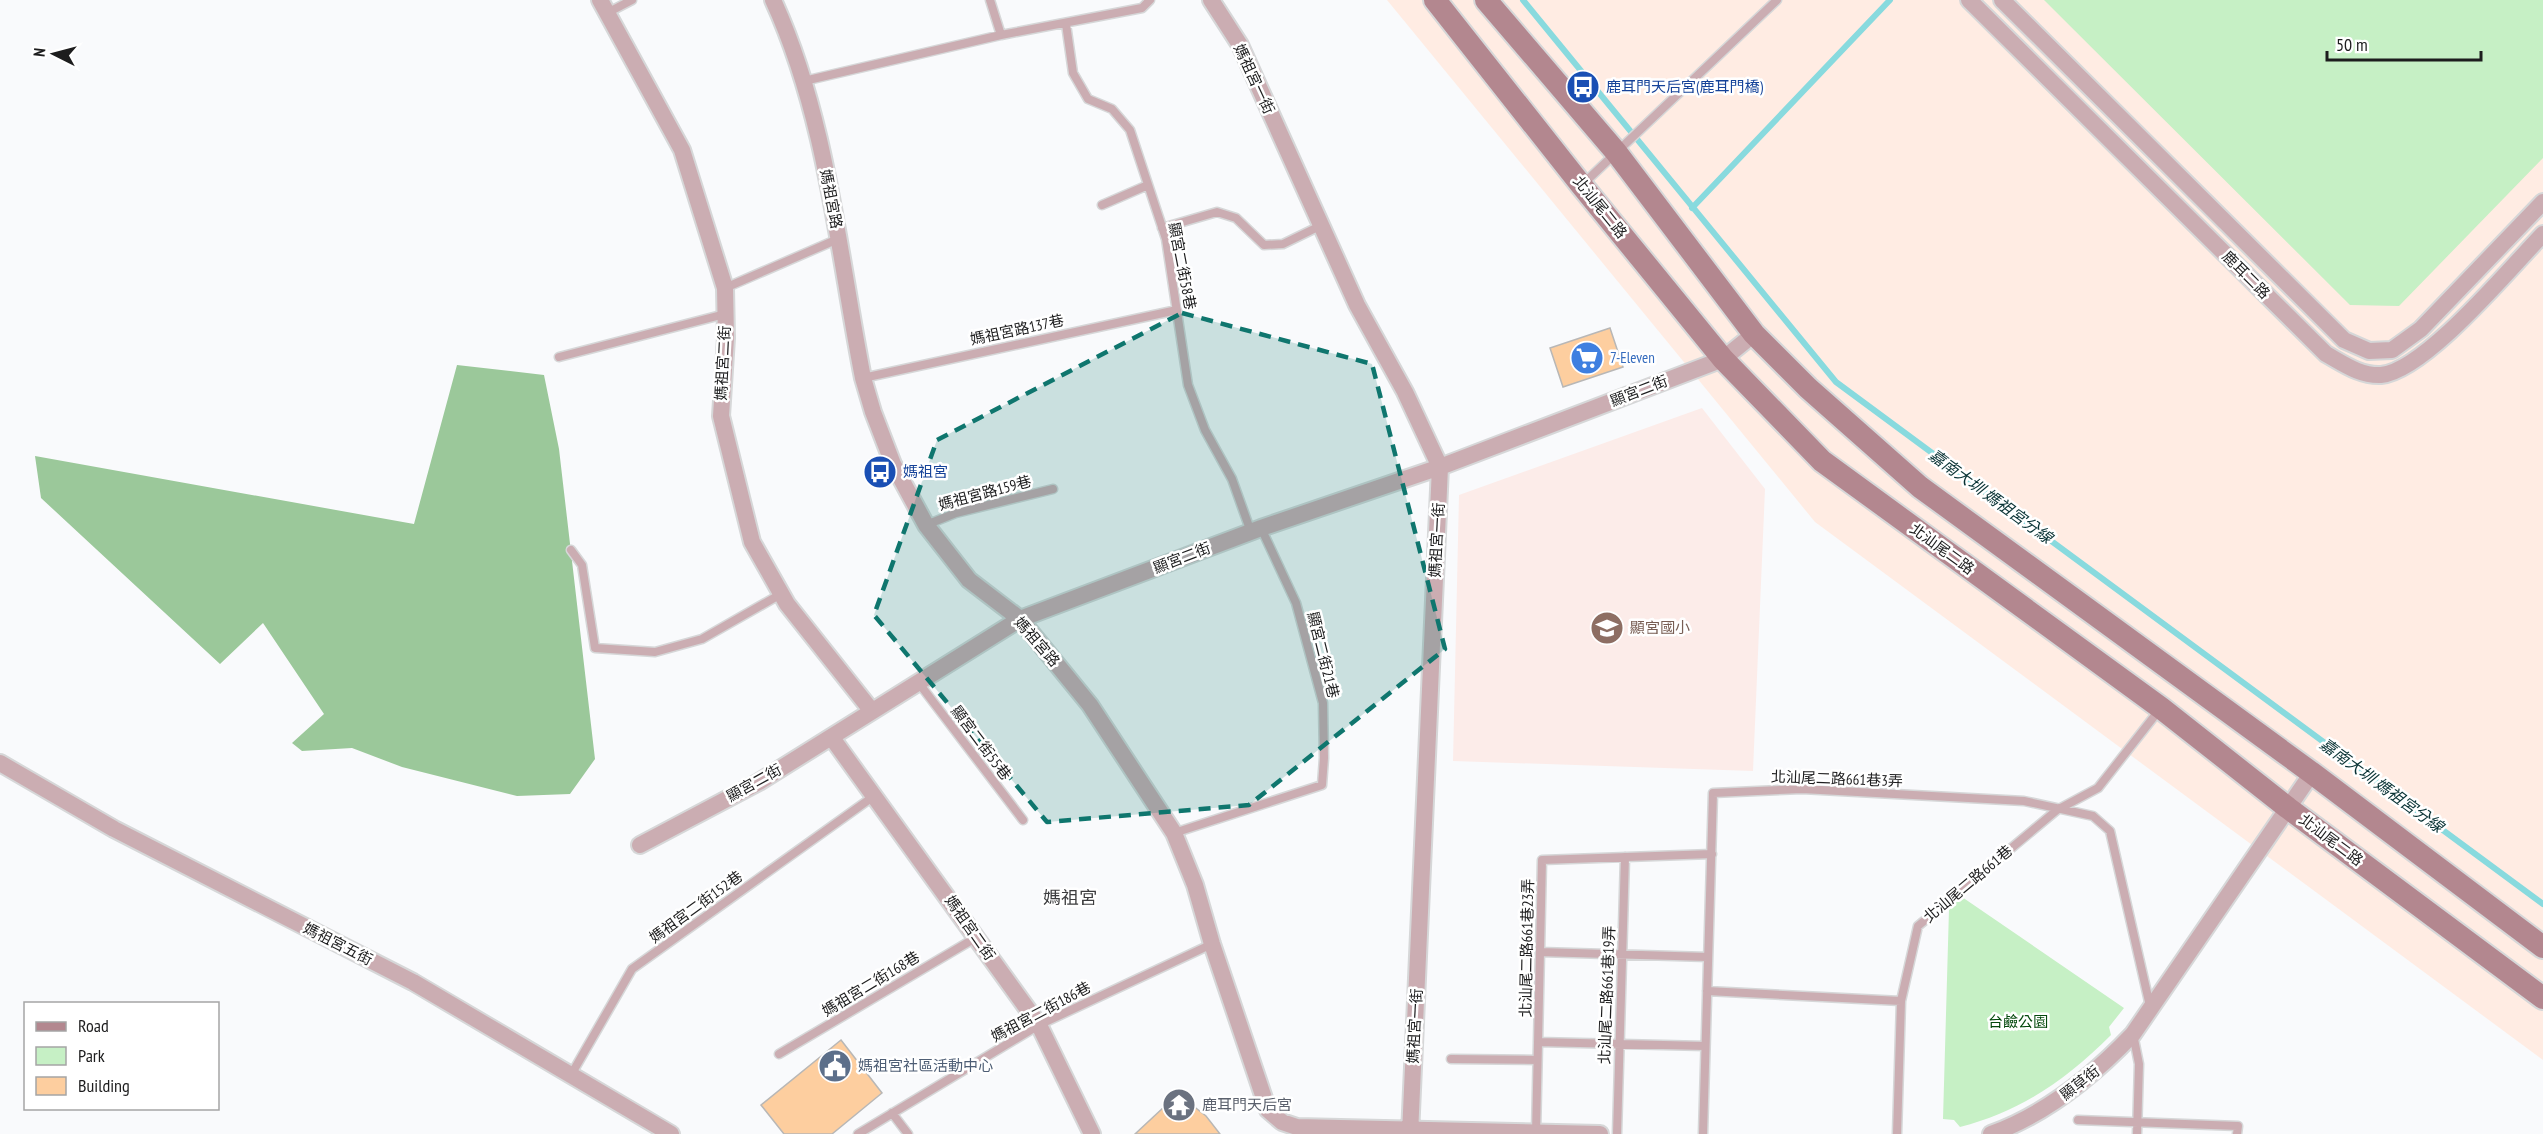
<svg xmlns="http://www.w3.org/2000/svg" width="2543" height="1134" font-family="'PT Sans Narrow','Noto Sans TC',sans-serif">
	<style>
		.industrial { fill: #ffece3 }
		.education { fill: #fcece9 }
		.green { fill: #c6f0c5 }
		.forest { fill: #9bc89a }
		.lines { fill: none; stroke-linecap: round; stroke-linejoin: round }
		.stream { stroke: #88dade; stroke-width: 6 }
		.building { fill: #fdce9f; stroke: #b8b7b6; stroke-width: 1.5 }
		.lane-casing { stroke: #d6d7d8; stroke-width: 11 }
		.street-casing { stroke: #d6d7d8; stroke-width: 20 }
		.secondary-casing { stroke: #d6d7d8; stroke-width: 26 }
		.lane { stroke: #cbadb2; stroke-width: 8 }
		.street { stroke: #cbadb2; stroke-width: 16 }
		.secondary { stroke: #b3878f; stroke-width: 22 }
		.marked { fill: #0f766e; fill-opacity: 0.2; stroke: #0f766e; stroke-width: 4.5; stroke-dasharray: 12 8; stroke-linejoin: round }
		.labels { text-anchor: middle; stroke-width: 5; stroke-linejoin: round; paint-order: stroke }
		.street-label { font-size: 15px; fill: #1d1d1e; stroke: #fff }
		.transit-label { font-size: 15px; fill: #164399; stroke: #fff; text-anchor: start }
		.shop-label { font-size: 15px; fill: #366cbe; stroke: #fff; text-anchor: start }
		.education-label { font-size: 15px; fill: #785e54; stroke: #fff; text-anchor: start }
		.park-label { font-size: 15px; fill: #04490d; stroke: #fff }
		.service-label { font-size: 15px; fill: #4e5e75; stroke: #fff; text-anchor: start }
		.worship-label { font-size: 15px; fill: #5b616d; stroke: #fff; text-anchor: start }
		.water-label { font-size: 16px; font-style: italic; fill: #073133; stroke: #fff }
		.quarter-label { font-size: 18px; fill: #3c3c3e; stroke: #fff }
	</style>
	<rect width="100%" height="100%" fill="#f9fafc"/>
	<path class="industrial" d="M 1387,0 L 2543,0 L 2543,1060 L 1815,522 Z"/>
	<path class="education" d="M 1702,408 L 1765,489 L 1753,771 L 1453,761 L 1459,495 Z"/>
	<path class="green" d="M 2044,0 L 2543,0 L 2543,158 L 2399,306 L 2350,305 Z
		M 1962,897 L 2124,1008 L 2109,1027 L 2111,1035 C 2067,1079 2022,1111 1960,1127 L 1954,1120 L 1943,1119 L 1949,909 Z"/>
	<path class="forest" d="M 457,365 L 544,375 L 559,449 L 595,759 L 570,794 L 517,796 L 402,767 L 352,748 L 302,751 L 292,743 L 324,714 L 263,623 L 220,664 L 41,498 L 35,456 L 414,524 Z"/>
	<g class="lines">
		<path class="stream" d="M 1523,0 L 1836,382 L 2543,904
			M 1692,208 L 1890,0"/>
	</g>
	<path class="building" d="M 1610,328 L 1623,367 L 1563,387 L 1550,348 Z
		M 841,1040 L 882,1093 L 832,1134 L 784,1134 L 761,1105 Z
		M 1178,1094 L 1206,1116 L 1220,1134 L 1135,1134 Z"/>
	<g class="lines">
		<g class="lane-casing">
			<path id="lane" d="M 990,0 L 1001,35
				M 607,13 L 632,0
				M 1066,24 L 1073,73 L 1088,99 L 1112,109 L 1130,130 L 1166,239 L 1188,385 L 1205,430 L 1232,479 L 1251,532
				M 804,81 L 1001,35 L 1142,8 L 1150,0
				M 1582,185 L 1777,0
				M 1102,205 L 1148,185
				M 1162,228 L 1217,212 L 1236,218 L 1264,245 L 1283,244 L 1320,226
				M 725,288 L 838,239
				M 559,357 L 725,314
				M 863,378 L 1177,310
				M 926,525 L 956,513 L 1053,489
				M 571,550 L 582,565 L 595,648 L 655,652 L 702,639 L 781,594
				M 918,682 L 1023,820
				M 1174,833 L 1322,785 L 1324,758 L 1323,703 L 1296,603 L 1261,528
				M 1540,952 L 1708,957
				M 1707,991 L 1901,1001 L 1918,926 L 2057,810 L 2098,788 L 2160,709
				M 2133,1034 L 2139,1064 L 2137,1134
				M 1538,1042 L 1705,1046
				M 779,1054 L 977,937
				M 1451,1059 L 1537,1060
				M 571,1075 L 632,969 L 874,796
				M 892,1113 L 908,1134
				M 2078,1120 L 2238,1126 L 2237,1134
				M 858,1134 L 1039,1025 L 1212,944
				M 1536,1134 L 1542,860 L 1712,854
				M 1617,1134 L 1625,857
				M 1703,1134 L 1713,793 L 1802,789 L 2024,801 L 2093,816 L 2110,831 L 2150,1006
				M 1897,1134 L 1901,1001"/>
		</g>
		<g class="street-casing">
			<path id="street" d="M 600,0 L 682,150 L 725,288 L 726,338 L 721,416 L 752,542 L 787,604 L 871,710
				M 773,0 C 827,118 838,251 863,378 L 873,412 L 893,464 L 926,525 L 969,580 L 1020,619 L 1090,705 L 1174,833 L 1195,885 L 1212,944 L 1268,1110 L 1282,1122 L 1297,1127 L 1600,1134
				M 1211,0 L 1240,45 L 1357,305 L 1405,392 L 1440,467 L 1410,1134
				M 1969,0 L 2326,354 C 2344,364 2360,376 2381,375 C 2425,371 2510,268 2543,234
				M 2002,0 L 2344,340 L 2369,351 L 2392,350 L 2421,329 L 2543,202
				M 832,738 L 1039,1025 L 1092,1134
				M 0,763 L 114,829 L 413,982 L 671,1134
				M 640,845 L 759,782 L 1020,619 L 1261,528 L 1440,467 L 1723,359 L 1754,334
				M 1991,1134 C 2047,1114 2093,1076 2133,1034 L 2312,773"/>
		</g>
		<g class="secondary-casing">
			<path id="secondary" d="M 1435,0 L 1582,186 L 1723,359 L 1822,461 L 2161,708 L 2288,808 L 2543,998
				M 1486,0 L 1616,152 L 1754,334 L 1808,388 L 1920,487 L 2312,773 L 2543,947"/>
		</g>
		<use href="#lane" class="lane"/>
		<use href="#street" class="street"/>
		<use href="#secondary" class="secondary"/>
	</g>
	<path class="marked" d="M 1182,313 L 1372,364 L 1445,649 L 1249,805 L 1047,822 L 874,615 L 937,440 Z"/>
	<defs>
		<g id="bus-disc" transform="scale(1.725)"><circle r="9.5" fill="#1a4fb4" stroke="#fff"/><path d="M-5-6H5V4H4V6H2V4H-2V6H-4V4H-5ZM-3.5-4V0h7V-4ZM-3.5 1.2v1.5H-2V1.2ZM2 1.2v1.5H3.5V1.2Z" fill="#fff"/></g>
		<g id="supermarket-disc" transform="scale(1.725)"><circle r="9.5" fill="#3f7fe0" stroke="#fff"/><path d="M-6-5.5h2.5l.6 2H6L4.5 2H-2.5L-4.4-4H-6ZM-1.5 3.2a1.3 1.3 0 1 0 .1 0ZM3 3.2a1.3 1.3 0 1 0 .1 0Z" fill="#fff"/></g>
		<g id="school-disc" transform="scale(1.725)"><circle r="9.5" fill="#8d6e63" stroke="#fff"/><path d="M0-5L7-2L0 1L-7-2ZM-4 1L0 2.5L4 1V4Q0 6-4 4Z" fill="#fff"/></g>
		<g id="civic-disc" transform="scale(1.725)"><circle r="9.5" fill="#5c6f8a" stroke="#fff"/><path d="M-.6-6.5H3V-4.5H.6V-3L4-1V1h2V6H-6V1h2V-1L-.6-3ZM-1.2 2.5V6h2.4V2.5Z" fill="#fff"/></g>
		<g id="temple-disc" transform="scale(1.725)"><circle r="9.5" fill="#6b7280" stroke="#fff"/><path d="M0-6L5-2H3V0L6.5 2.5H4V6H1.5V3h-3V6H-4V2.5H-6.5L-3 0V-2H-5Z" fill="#fff"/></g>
	</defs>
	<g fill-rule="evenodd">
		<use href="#bus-disc" x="1583" y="87"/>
		<use href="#supermarket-disc" x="1587" y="358"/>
		<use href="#bus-disc" x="880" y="472"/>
		<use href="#school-disc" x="1607" y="628"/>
		<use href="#civic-disc" x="835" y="1066"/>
		<use href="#temple-disc" x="1179" y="1105"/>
	</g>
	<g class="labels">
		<g class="street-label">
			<text transform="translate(1254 79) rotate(65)" y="5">媽祖宮一街</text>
			<text transform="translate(831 199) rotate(79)" y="5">媽祖宮路</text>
			<text transform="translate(1600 207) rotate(51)" y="5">北汕尾二路</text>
			<text transform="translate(1182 266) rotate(79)" y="5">顯宮二街58巷</text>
			<text transform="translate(2246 275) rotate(45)" y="5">鹿耳二路</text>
			<text transform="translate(1017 330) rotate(-12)" y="5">媽祖宮路137巷</text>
			<text transform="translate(723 363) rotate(-87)" y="5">媽祖宮二街</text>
			<text transform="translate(1639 391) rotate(-21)" y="5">顯宮二街</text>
			<text transform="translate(985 493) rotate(-15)" y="5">媽祖宮路159巷</text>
			<text transform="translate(1437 540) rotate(-87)" y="5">媽祖宮一街</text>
			<text transform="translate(1942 549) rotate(36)" y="5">北汕尾二路</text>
			<text transform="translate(1182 558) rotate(-21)" y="5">顯宮二街</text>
			<text transform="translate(1037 642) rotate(49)" y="5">媽祖宮路</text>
			<text transform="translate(1323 655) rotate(76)" y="5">顯宮二街21巷</text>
			<text transform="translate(981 743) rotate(53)" y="5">顯宮二街55巷</text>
			<text transform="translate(1837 779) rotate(2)" y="5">北汕尾二路661巷3弄</text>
			<text transform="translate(754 783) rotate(-29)" y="5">顯宮二街</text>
			<text transform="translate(2331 840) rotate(37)" y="5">北汕尾二路</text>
			<text transform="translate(1968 884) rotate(-40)" y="5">北汕尾二路661巷</text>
			<text transform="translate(696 907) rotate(-36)" y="5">媽祖宮二街152巷</text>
			<text transform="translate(970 928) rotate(55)" y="5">媽祖宮二街</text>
			<text transform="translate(338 944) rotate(27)" y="5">媽祖宮五街</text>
			<text transform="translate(1527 948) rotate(-89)" y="5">北汕尾二路661巷23弄</text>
			<text transform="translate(871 984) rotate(-31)" y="5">媽祖宮二街168巷</text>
			<text transform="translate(1607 995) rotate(-88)" y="5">北汕尾二路661巷19弄</text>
			<text transform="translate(1041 1012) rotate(-28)" y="5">媽祖宮二街186巷</text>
			<text transform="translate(1415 1026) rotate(-87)" y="5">媽祖宮一街</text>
			<text transform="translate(2080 1083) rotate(-38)" y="5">顯草街</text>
		</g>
		<g class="transit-label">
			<text x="1606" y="92">鹿耳門天后宮(鹿耳門橋)</text>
			<text x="903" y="477">媽祖宮</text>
		</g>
		<g class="shop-label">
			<text x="1610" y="363">7-Eleven</text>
		</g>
		<g class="education-label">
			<text x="1630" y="633">顯宮國小</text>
		</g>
		<g class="park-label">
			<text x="2018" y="1027">台鹼公園</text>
		</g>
		<g class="service-label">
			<text x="858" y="1071">媽祖宮社區活動中心</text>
		</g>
		<g class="worship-label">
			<text x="1202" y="1110">鹿耳門天后宮</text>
		</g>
		<g class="water-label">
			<text transform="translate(1991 496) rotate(36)" y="6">嘉南大圳 媽祖宮分線</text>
			<text transform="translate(2382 785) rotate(36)" y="6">嘉南大圳 媽祖宮分線</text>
		</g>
		<g class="quarter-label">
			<text x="1070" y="904">媽祖宮</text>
		</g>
	</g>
	<rect x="24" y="1002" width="195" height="108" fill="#ffffff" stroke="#a5a5a5" stroke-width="1.5"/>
	<rect x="36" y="1022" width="30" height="9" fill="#b3878f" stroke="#a5a5a5" stroke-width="1.5"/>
	<text x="78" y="1032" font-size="18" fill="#1d1d1e">Road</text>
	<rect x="36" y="1047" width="30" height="18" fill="#c6f0c5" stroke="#a5a5a5" stroke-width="1.5"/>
	<text x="78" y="1062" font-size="18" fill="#1d1d1e">Park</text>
	<rect x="36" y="1077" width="30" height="18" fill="#fdce9f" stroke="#a5a5a5" stroke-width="1.5"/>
	<text x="78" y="1092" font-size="18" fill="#1d1d1e">Building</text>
	<g transform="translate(54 54) rotate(276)" stroke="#ffffff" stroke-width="4.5" paint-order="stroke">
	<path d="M0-4.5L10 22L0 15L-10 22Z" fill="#1d1d1e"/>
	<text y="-9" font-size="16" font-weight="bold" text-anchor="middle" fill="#1d1d1e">N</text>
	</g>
	<path d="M2327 51v9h154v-9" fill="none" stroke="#1d1d1e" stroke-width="3"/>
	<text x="2336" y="51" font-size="18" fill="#1d1d1e" stroke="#ffffff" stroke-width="4.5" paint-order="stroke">50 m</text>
</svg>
